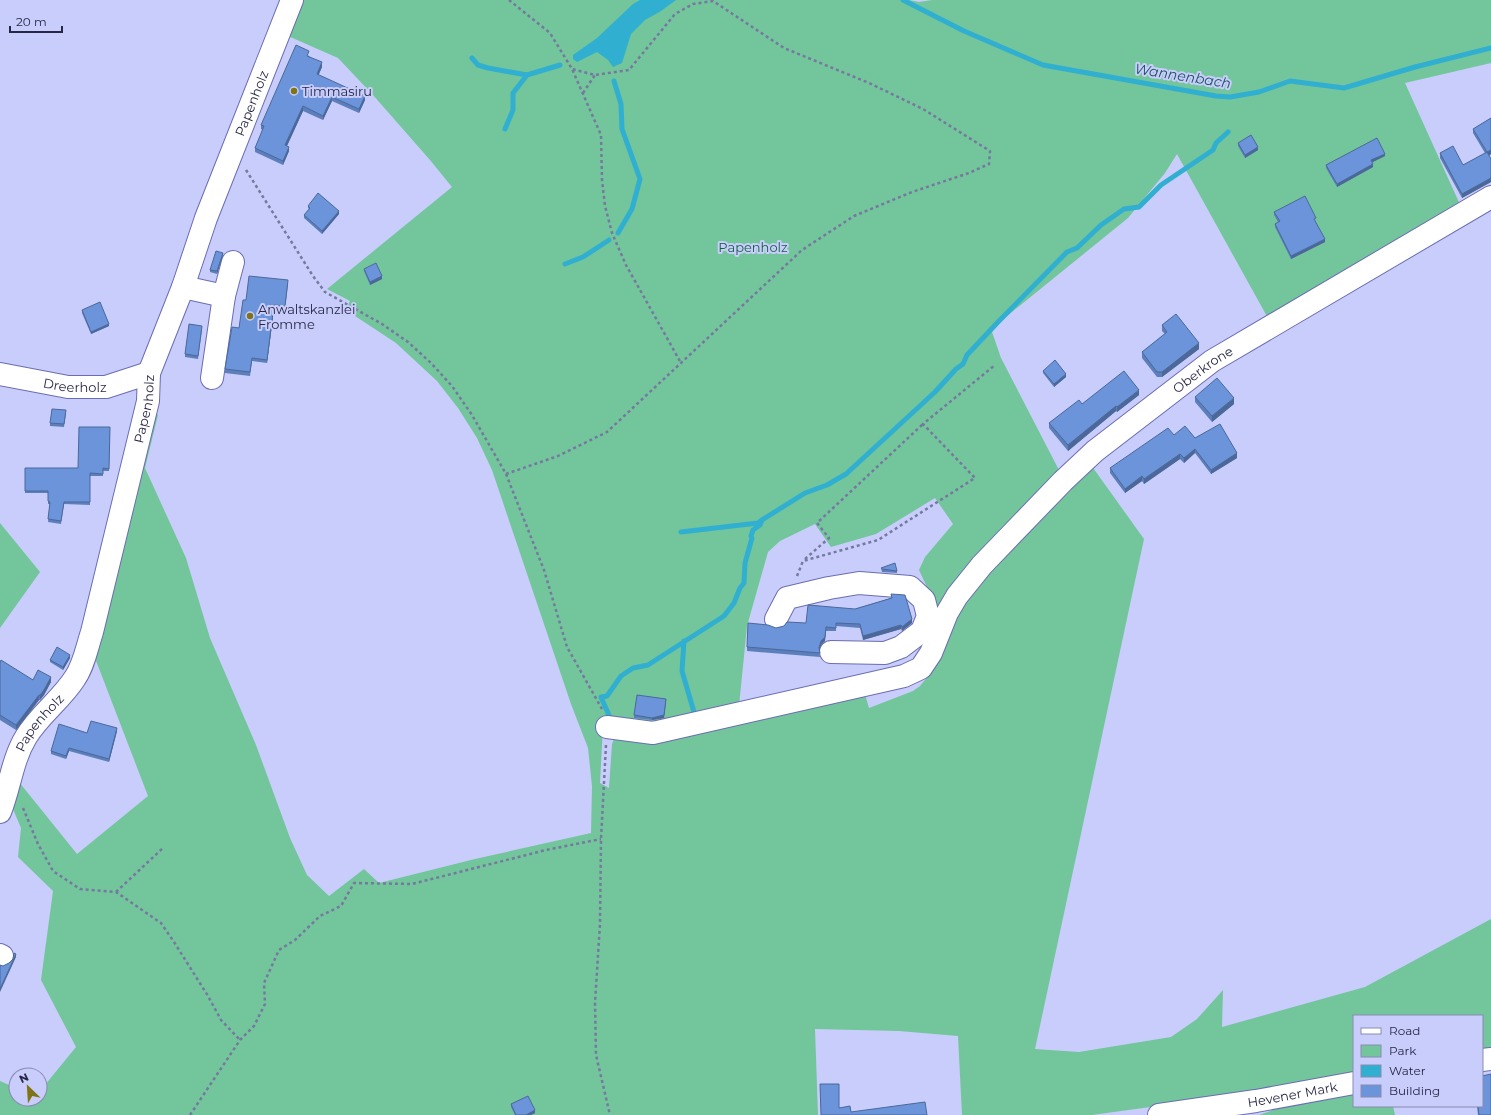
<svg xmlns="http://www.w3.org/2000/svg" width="1491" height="1115" font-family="Montserrat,sans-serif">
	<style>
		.green { fill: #73c59c }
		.water { fill: #31afd1 }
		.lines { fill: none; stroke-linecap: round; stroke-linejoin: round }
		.stream { stroke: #31afd1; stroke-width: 5 }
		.minor-casing { stroke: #6a6db3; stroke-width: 24 }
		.path { stroke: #76799f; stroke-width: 2.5; stroke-dasharray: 3 3; stroke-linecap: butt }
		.minor { stroke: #fff; stroke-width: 22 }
		.wall { fill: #5c7fbc }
		.shaded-wall { fill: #4b6899 }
		.building { fill: #6b94db; stroke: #4b6899 }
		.poi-dot { fill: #807315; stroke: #c8cdfb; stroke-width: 1.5 }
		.labels { text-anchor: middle; stroke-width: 4; stroke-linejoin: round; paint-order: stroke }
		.poi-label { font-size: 13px; fill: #262745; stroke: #c8cdfb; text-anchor: start }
		.street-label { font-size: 13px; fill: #262745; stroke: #c8cdfb }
		.park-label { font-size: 13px; fill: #156041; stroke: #c8cdfb }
		.water-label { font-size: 14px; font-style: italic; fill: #1f5160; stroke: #c8cdfb }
	</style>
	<rect width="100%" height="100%" fill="#c8cdfb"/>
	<path class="green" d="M 302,0 L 909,0 L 919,2 L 932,0 L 1491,0 L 1491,63 L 1405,83 L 1462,209 L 1269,320 L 1177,154 L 1165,173 L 1128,218 L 991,329 L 1001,358 L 1061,474 L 941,617 L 919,570 L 925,557 L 953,524 L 935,498 L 876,534 L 831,547 L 815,524 L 780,541 L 768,552 L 747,626 L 739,706 L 663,727 L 603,726 L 600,783 L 609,788 L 612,744 L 615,737 L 864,691 L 869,708 L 913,691 L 920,686 L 933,670 L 951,626 L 978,583 L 1091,465 L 1144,539 L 1035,1049 L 1079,1052 L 1171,1037 L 1197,1019 L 1223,990 L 1222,1027 L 1365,987 L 1491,919 L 1491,1053 L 1482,1054 L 1482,1016 L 1354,1016 L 1354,1077 L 1302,1086 L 1092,1115 L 962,1115 L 958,1036 L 899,1031 L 815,1029 L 818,1115 L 0,1115 L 0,1081 L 16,1088 L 16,1099 L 40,1099 L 40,1091 L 76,1047 L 41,980 L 53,891 L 18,857 L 21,828 L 10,802 L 19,782 L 77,854 L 148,796 L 90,645 L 152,409 L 158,415 L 145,468 L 186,558 L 210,638 L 256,745 L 290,838 L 307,875 L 329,896 L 364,869 L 379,883 L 475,859 L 591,833 L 592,786 L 588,748 L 571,704 L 492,470 L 477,438 L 458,408 L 437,381 L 396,343 L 349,312 L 343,316 L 350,301 L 327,289 L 452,187 L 430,160 L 373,95 L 338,58 L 288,36 Z
		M 0,523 L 40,572 L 0,628 Z
		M 1354,1092 L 1354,1106 L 1393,1106 L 1395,1115 L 1259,1115 L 1303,1100 Z"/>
	<path class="water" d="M 640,0 L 676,0 L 661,11 L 645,20 L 631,34 L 622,63 L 613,67 L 608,60 L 597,52 L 577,62 L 573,59 L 573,55 L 597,38 L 633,4 Z"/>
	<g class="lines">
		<path class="stream" d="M 903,0 L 964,31 L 1043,65 L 1216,96 L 1230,97 L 1259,92 L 1290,81 L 1344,88 L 1415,67 L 1491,48
			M 472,58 L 478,65 L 488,68 L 527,75 L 560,65
			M 614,81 L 621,104 L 622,129 L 640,179 L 632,209 L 618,233
			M 505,129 L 513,110 L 513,93 L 527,75
			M 565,264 L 583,257 L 609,240
			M 681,532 L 758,523 L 762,520
			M 684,641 L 682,671 L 696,719
			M 611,720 L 601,697 L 607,696 L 621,676 L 633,668 L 648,665 L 724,616 L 734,603 L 740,588 L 744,583 L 745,563 L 752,538 L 751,536 L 753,530 L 760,525 L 762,520 L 805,493 L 827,485 L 846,474 L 935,392 L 956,369 L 963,364 L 967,355 L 998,322 L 1067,252 L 1077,248 L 1101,225 L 1124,209 L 1139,207 L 1161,185 L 1213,150 L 1216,143 L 1228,132"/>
		<g class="minor-casing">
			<g id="minor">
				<path d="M 183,287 L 224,296"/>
				<path id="s1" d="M 0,374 L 68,387 L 106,387 L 149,373"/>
				<path d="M 212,378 L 224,296 L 233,262"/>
				<path d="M 776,619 L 787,598 L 829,588 L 859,583 L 910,587 L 924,600 L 928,616 L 922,631 L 901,647 L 885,653 L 831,652"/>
				<path id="s2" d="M 607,727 L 653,733 L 904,676 L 921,668 L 931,653 L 947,613 L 957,596 L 982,565 L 1063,481 L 1095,451 L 1212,361 L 1491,197"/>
				<path id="s3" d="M 0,812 C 10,787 12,760 26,737 C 39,715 61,700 75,678 C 84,665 87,647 92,632 L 148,401 L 149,373 L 183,287 L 206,218 L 292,0"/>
				<path d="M 0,955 L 2,956"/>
				<path d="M 1482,1060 L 1491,1059"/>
				<path id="s4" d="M 1159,1115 L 1256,1101 L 1354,1083"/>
			</g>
		</g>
		<path class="path" d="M 509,0 L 550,33 L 572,69 L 601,135 L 602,180 L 605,206 L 612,233 L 626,265 L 681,363
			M 583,93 L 595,75
			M 246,170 L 313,276 L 325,292 L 382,324 L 408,342 L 431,363 L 452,386 L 472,415 L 506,474 L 544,570 L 567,647 L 602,709
			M 506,474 L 558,456 L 607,432 L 802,250 L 854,216 L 912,192 L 969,173 L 989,164 L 990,151 L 923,109 L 869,83 L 784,48 L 713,1 L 693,4 L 675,14 L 629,70 L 595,75 L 572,69
			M 805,559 L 829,538 L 817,523 L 923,424
			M 797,576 L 803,561 L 878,540 L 975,478 L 923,424 L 995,365
			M 606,745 L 601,839 L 600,924 L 595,1003 L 596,1055 L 610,1115
			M 23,808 L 38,844 L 53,871 L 80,889 L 116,892 L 161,923 L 174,942 L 208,996 L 221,1020 L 240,1040
			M 116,892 L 164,847
			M 190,1115 L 240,1040 L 254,1026 L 265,1004 L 264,983 L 279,950 L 295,940 L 320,916 L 341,906 L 354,883 L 412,884 L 546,850 L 601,839"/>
		<use href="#minor" class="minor"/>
	</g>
	<path class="wall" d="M 309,55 L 309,56 L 322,67 L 318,75 L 365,100 L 359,113 L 332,101 L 323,120 L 303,111 L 287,146 L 289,151 L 283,165 L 255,152 L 255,148 L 263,130 L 261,129 L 261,125 Z
		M 1491,118 L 1491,154 L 1489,156 L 1491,159 L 1491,182 L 1462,198 L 1440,158 L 1440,153 L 1463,165 L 1485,153 L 1473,133 L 1473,129 Z
		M 1238,143 L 1258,150 L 1245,158 L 1238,146 Z
		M 1385,156 L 1372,162 L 1373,167 L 1337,187 L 1326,168 L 1326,165 Z
		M 308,206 L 339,214 L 322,234 L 304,218 L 304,215 L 309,209 L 308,208 Z
		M 1274,212 L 1316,221 L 1315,221 L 1325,242 L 1291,259 L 1275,227 L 1275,224 L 1278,222 L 1274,215 Z
		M 223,255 L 217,274 L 210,272 L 210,270 Z
		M 364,269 L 382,279 L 370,285 L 364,271 Z
		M 288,284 L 285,310 L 274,309 L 267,363 L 252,361 L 250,376 L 225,373 L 225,369 L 239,328 Z
		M 82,310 L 109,326 L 91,334 L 82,313 Z
		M 1162,325 L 1199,349 L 1162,377 L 1157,377 L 1142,358 L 1142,352 L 1165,334 L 1162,331 Z
		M 202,329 L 198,359 L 185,357 L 185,354 Z
		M 1043,371 L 1066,377 L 1054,387 L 1043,373 Z
		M 1139,395 L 1117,412 L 1116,411 L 1068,451 L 1049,428 L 1049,423 L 1082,404 Z
		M 1195,397 L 1234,404 L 1212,422 L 1195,402 Z
		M 66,413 L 64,427 L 50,426 L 50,423 Z
		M 110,427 L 109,471 L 103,471 L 103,476 L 90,476 L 90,505 L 64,504 L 61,524 L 48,522 L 50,504 L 48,504 L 48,493 L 25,493 L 25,468 L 78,468 Z
		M 1174,435 L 1195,438 L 1237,458 L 1211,474 L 1195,453 L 1184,463 L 1180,459 L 1144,484 L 1142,481 L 1125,493 L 1110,473 L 1110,468 Z
		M 881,568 L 897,571 L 897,573 L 882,572 Z
		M 891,594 L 912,623 L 902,631 L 901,629 L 863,640 L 860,628 L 836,626 L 836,631 L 826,631 L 825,641 L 821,645 L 819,650 L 820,657 L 747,651 L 747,647 L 776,628 L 806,623 L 855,609 L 891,598 Z
		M 70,658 L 63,670 L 50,662 L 50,660 Z
		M 0,663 L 33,680 L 51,682 L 44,695 L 40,700 L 39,700 L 16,730 L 0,720 Z
		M 666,702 L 664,718 L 652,720 L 634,718 L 634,715 Z
		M 117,731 L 109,762 L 69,751 L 66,759 L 51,754 L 51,751 L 87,733 Z
		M 511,1104 L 535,1113 L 531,1115 L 515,1115 L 511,1107 Z
		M 1477,1106 L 1482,1106 L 1491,1115 L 1478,1115 Z"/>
	<path class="shaded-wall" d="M 322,62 L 322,67 L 317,79 L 317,74 Z
		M 365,96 L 365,100 L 359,113 L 359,109 Z
		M 332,97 L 332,101 L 323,120 L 323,116 Z
		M 303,106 L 303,111 L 285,150 L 285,145 Z
		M 289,147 L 289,151 L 283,165 L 283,161 Z
		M 1258,147 L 1258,150 L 1245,158 L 1245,155 Z
		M 1491,150 L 1491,154 L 1487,157 L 1487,152 Z
		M 1385,154 L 1385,156 L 1371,163 L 1371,160 Z
		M 1373,164 L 1373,167 L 1337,187 L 1337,184 Z
		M 1491,178 L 1491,182 L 1462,198 L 1462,194 Z
		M 339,211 L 339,214 L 322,234 L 322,231 Z
		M 1325,239 L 1325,242 L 1291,259 L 1291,256 Z
		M 223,253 L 223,255 L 217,274 L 217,271 Z
		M 382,276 L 382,279 L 370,285 L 370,282 Z
		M 274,305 L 274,309 L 267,363 L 267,360 Z
		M 109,324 L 109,326 L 91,334 L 91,332 Z
		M 1199,343 L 1199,349 L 1162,377 L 1162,372 Z
		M 1066,374 L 1066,377 L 1054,387 L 1054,384 Z
		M 1139,390 L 1139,395 L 1117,412 L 1117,407 Z
		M 1234,398 L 1234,404 L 1212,422 L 1212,416 Z
		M 1116,406 L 1116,411 L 1068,451 L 1068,445 Z
		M 1195,449 L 1195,453 L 1184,463 L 1184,458 Z
		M 1237,453 L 1237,458 L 1211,474 L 1211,470 Z
		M 1180,454 L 1180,459 L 1144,484 L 1144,479 Z
		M 1142,476 L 1142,481 L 1125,493 L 1125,489 Z
		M 912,619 L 912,623 L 902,631 L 902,627 Z
		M 901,625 L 901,629 L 863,640 L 863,636 Z
		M 826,627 L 825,641 L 821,645 L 819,651 L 819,648 Z
		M 70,655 L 70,658 L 63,670 L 63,667 Z
		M 51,677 L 51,682 L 44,695 L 40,700 L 40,695 Z
		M 39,695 L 39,700 L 16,730 L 16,725 Z
		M 666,699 L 664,718 L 652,720 L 652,718 Z
		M 117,728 L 117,731 L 109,762 L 109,759 Z
		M 69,748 L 69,751 L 66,759 L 66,756 Z
		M 16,954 L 16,957 L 0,992 L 0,989 Z
		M 535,1110 L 535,1113 L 531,1115 L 526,1115 Z"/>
	<path class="building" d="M 296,45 L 309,51 L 307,56 L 322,62 L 317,74 L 365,96 L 359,109 L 332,97 L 323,116 L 303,106 L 285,145 L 289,147 L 283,161 L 255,148 L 264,126 L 261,125 Z
		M 1491,118 L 1491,150 L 1487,152 L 1491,159 L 1491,178 L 1462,194 L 1440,153 L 1453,146 L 1463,165 L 1487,152 L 1473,129 Z
		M 1251,135 L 1258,147 L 1245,155 L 1238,143 Z
		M 1377,138 L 1385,154 L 1371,160 L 1373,164 L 1337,184 L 1326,165 Z
		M 318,193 L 339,211 L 322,231 L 304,215 L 310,208 L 308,206 Z
		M 1305,196 L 1316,218 L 1314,219 L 1325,239 L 1291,256 L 1275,224 L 1280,221 L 1274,212 Z
		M 216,251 L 223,253 L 217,271 L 210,270 Z
		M 376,263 L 382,276 L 370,282 L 364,269 Z
		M 249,276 L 288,280 L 285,306 L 274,305 L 267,360 L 252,358 L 250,372 L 225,369 L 232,327 L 239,328 L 243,300 L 246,300 Z
		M 100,302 L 109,324 L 91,332 L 82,310 Z
		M 1176,314 L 1199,343 L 1162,372 L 1157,372 L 1142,352 L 1167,332 L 1162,325 Z
		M 189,324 L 202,326 L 198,356 L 185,354 Z
		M 1055,360 L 1066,374 L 1054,384 L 1043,371 Z
		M 1124,371 L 1139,390 L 1117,407 L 1116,406 L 1068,445 L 1049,423 L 1079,400 L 1082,404 Z
		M 1217,378 L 1234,398 L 1212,416 L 1195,397 Z
		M 52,409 L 66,410 L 64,424 L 50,423 Z
		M 1220,424 L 1237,453 L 1211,470 L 1195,449 L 1184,458 L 1180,454 L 1144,479 L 1142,476 L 1125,489 L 1110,468 L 1168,428 L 1174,435 L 1185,426 L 1195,438 Z
		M 79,427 L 110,427 L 109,469 L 103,468 L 103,474 L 90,473 L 90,502 L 64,502 L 61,521 L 48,519 L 50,502 L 48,501 L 48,491 L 25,491 L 25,468 L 78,468 Z
		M 895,563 L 897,571 L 882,569 L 881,568 Z
		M 891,594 L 905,595 L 912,619 L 902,627 L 901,625 L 863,636 L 860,624 L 836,623 L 836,628 L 826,627 L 825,637 L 821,641 L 819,648 L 820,653 L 747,647 L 748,623 L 768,625 L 776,628 L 784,626 L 787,622 L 806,623 L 808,605 L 855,609 L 892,598 Z
		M 57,647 L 70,655 L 63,667 L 50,660 Z
		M 1,660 L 33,680 L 38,670 L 51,677 L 44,690 L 40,695 L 39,695 L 16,725 L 0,715 L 0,663 Z
		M 637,695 L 666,699 L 664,715 L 652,718 L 634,715 Z
		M 91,721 L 117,728 L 109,759 L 69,748 L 66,756 L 51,751 L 59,724 L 87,733 Z
		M 14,953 L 16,954 L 0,989 L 0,965 L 3,966 L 9,963 L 13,959 Z
		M 1491,1074 L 1491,1115 L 1479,1115 L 1478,1106 L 1482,1106 L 1482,1076 Z
		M 820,1084 L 839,1084 L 839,1108 L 850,1106 L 851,1112 L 925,1102 L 927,1115 L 821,1115 Z
		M 528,1096 L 535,1110 L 526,1115 L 516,1115 L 511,1104 Z"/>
	<g class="poi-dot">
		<circle cx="294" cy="91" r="4"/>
		<circle cx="250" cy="316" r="4"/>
	</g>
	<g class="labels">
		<g class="poi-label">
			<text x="302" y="96">Timmasiru</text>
			<text x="258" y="314">Anwaltskanzlei<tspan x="258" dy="15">Fromme</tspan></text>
		</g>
		<g class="street-label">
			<text dy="5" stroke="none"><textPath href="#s3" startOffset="760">Papenholz</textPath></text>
			<text dy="5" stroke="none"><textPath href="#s2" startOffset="739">Oberkrone</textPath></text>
			<text dy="5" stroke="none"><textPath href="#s1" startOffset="76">Dreerholz</textPath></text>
			<text dy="5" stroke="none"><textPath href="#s3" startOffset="435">Papenholz</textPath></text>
			<text dy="5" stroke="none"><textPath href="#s3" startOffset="99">Papenholz</textPath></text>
			<text dy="5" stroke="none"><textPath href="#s4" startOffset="135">Hevener Mark</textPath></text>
		</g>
		<g class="park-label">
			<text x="753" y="252">Papenholz</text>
		</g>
		<g class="water-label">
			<text transform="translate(1183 76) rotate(9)" y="5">Wannenbach</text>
		</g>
	</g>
	<rect x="1353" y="1015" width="130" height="92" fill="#c8cdfb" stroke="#878bb2"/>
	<rect x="1361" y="1028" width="20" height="6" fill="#ffffff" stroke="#878bb2"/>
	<text x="1389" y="1035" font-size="12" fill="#262745">Road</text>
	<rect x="1361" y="1045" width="20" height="12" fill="#73c59c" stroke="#878bb2"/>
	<text x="1389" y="1055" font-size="12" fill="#262745">Park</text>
	<rect x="1361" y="1065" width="20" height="12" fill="#31afd1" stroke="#878bb2"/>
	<text x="1389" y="1075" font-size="12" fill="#262745">Water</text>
	<rect x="1361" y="1085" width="20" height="12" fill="#6b94db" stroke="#878bb2"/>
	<text x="1389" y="1095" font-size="12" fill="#262745">Building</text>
	<g transform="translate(28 1087) rotate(335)"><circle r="19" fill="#c8cdfb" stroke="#878bb2"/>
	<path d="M0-3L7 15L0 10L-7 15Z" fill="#807315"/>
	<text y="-6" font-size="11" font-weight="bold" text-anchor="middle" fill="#262745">N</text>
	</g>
	<path d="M10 26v6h52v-6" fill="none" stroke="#262745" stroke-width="2"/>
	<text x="16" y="26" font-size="12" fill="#262745" stroke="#c8cdfb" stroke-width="3" paint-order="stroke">20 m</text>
</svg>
